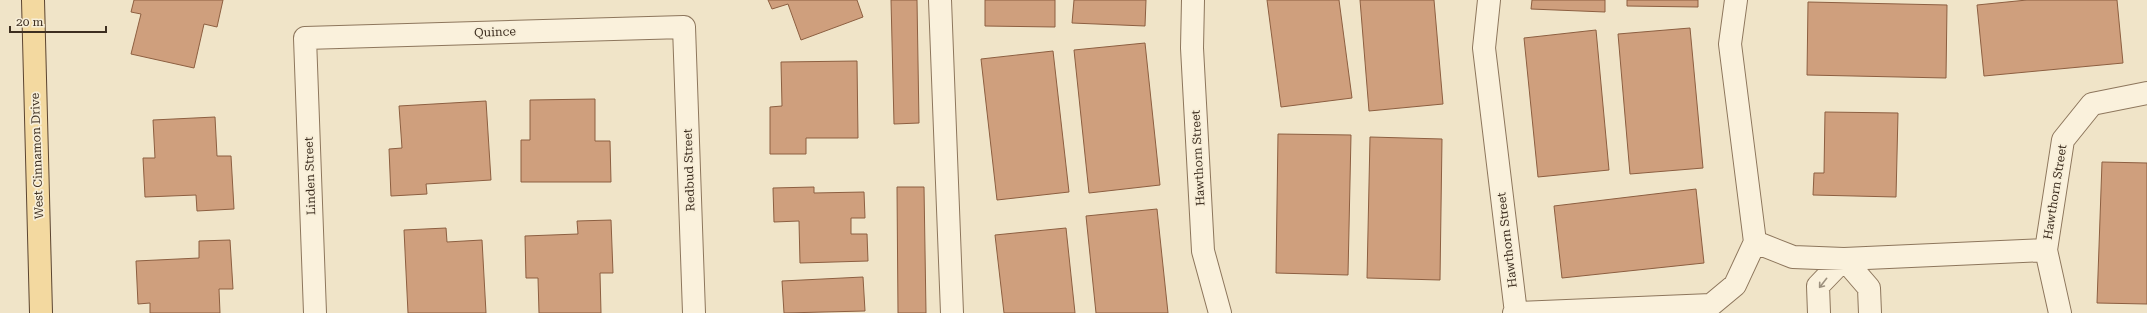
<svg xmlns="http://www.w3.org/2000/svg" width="2147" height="313" font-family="'Roboto Serif',serif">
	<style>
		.building { fill: #cf9f7d; stroke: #8d5f41 }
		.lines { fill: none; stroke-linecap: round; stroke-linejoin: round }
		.minor-casing { stroke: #8d765c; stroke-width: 24 }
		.major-casing { stroke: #5b4430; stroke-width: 24 }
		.minor { stroke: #faf1dc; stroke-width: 22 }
		.major { stroke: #f3d9a0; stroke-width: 22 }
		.oneway { stroke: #9c907e }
		.labels { text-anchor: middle; stroke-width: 3.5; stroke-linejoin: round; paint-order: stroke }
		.street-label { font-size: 12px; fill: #3d2e20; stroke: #f7eed8 }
	</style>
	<rect width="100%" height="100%" fill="#f0e4c8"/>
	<path class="building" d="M 134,0 L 223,0 L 217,27 L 204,24 L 194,68 L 131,54 L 141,14 L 131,12 Z
		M 768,0 L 857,0 L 863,17 L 801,40 L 788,4 L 772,9 Z
		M 891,0 L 917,0 L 919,123 L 894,124 Z
		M 985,0 L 1055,0 L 1055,27 L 985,26 Z
		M 1074,0 L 1146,0 L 1145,26 L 1072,23 Z
		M 1267,0 L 1339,0 L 1352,98 L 1281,107 Z
		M 1360,0 L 1434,0 L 1443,104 L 1369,111 Z
		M 1532,0 L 1605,0 L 1605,12 L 1531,9 Z
		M 1627,0 L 1698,0 L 1698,7 L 1627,6 Z
		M 2027,0 L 2117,0 L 2123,63 L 1984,76 L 1977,5 Z
		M 1808,2 L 1947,5 L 1946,78 L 1807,75 Z
		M 1690,28 L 1703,168 L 1630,174 L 1618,34 Z
		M 1596,30 L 1609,170 L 1538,177 L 1524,38 Z
		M 1145,43 L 1160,185 L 1089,193 L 1074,50 Z
		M 1053,51 L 1069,192 L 997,200 L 981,59 Z
		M 857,61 L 858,138 L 806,138 L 806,154 L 770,154 L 770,107 L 782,106 L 781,62 Z
		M 595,99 L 595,141 L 610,141 L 611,182 L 521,182 L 521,140 L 530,140 L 530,100 Z
		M 486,101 L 491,180 L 426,184 L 427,194 L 391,196 L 389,149 L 402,148 L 399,106 Z
		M 1825,112 L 1898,113 L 1896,197 L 1813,195 L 1814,173 L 1824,173 Z
		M 215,117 L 217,156 L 231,156 L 234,209 L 197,211 L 196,195 L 145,197 L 143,158 L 155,158 L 153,120 Z
		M 1278,134 L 1351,135 L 1348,275 L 1276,273 Z
		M 1370,137 L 1442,139 L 1440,280 L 1367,278 Z
		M 2102,162 L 2147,163 L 2147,304 L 2097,303 Z
		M 814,187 L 814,193 L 864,192 L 865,218 L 851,218 L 851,234 L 867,234 L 868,261 L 800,263 L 799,221 L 774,222 L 773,188 Z
		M 897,187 L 924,187 L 926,313 L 898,313 Z
		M 1696,189 L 1704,263 L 1562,278 L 1554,206 Z
		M 1157,209 L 1168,313 L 1096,313 L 1086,216 Z
		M 611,220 L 613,273 L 600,273 L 601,313 L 539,313 L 538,278 L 526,278 L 525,236 L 578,234 L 577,221 Z
		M 446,228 L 447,242 L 482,240 L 486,313 L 408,313 L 404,230 Z
		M 1066,228 L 1075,313 L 1004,313 L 995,235 Z
		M 230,240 L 233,289 L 219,289 L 220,313 L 150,313 L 150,303 L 138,304 L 136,261 L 199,258 L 199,241 Z
		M 863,277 L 865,311 L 784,313 L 782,281 Z"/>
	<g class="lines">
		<g class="minor-casing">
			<path id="minor" d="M 940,0 L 952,313
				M 1193,0 L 1192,48 L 1203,251 L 1220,313
				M 1489,0 L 1484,48 L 1516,313 L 1514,313
				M 1736,0 L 1730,44 L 1755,242 L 1793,257 L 1844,259 L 2046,250 L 2060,313
				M 2046,250 L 2063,140 L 2092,104 L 2147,93
				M 1844,259 L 1869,288 L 1870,313
				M 315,313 L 305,38 L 684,27 L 694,313
				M 1516,313 L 1711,305 L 1735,285 L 1755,242
				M 1819,313 L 1818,286 L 1844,259"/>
		</g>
		<g class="major-casing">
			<path id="major" d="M 33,0 L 41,313"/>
		</g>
		<use href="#minor" class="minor"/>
		<use href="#major" class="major"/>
	</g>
	<defs><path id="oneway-shaft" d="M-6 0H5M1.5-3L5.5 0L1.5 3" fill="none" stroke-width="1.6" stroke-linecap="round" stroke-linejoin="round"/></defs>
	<use class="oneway" href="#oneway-shaft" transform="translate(1823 283) rotate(128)"/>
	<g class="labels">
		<g class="street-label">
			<text transform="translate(495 32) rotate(-2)" y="4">Quince</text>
			<text transform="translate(37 156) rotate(-92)" y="4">West Cinnamon Drive</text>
			<text transform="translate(1198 158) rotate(-93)" y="4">Hawthorn Street</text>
			<text transform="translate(689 170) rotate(-92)" y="4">Redbud Street</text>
			<text transform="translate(310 176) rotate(-92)" y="4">Linden Street</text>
			<text transform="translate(2055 192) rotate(-81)" y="4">Hawthorn Street</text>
			<text transform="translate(1507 240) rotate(-97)" y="4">Hawthorn Street</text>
		</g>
	</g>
	<path d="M10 26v6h96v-6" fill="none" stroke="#3d2e20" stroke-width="2"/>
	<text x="16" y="26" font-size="12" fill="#3d2e20" stroke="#f7eed8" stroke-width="3" paint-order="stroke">20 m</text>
</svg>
